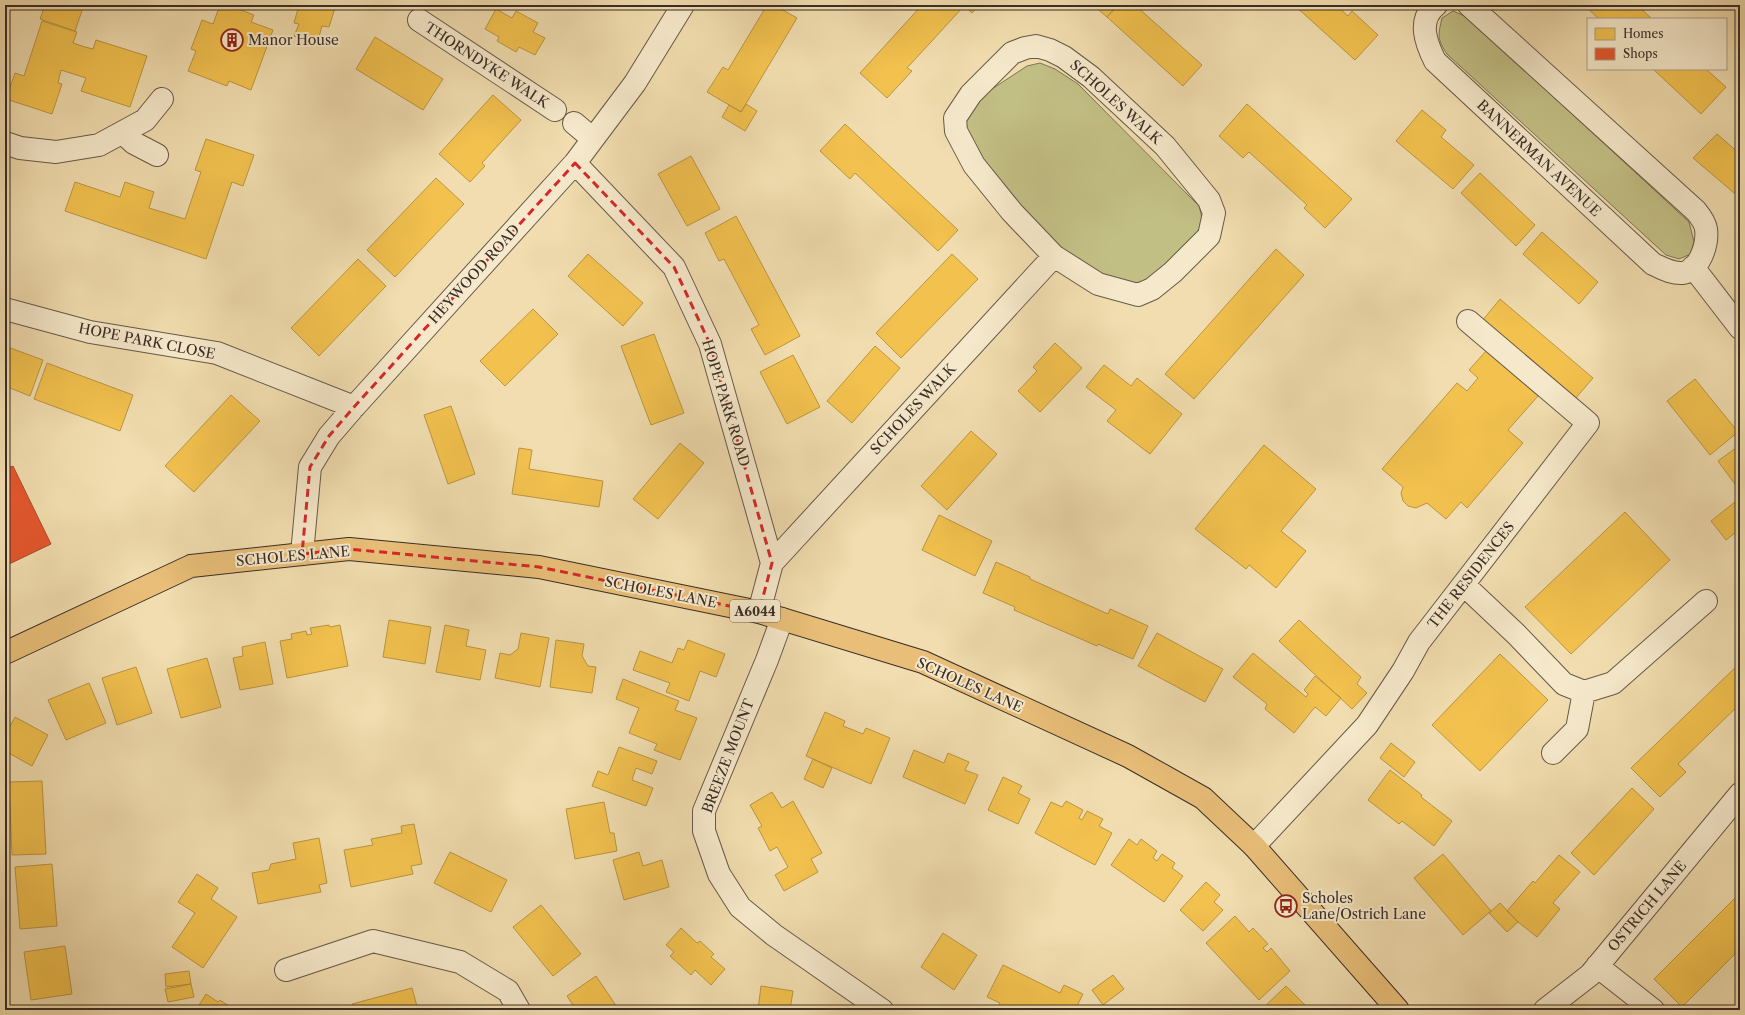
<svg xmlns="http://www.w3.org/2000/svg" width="1745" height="1015" font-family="'Libre Caslon Text',serif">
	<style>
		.green { fill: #c2bf85; stroke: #7e7656 }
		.homes { fill: #f2c14e; stroke: #ba9542 }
		.shops { fill: #e4572e; stroke: #b14a2c }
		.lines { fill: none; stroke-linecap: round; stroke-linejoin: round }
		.minor-casing { stroke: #675949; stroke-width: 24 }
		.major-casing { stroke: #392d27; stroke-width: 24 }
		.minor { stroke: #f6e9cb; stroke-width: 22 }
		.major { stroke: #e8be78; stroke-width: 22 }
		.marked { fill: none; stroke: #d62828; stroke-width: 3; stroke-dasharray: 8 5; stroke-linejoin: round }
		.labels { text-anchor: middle; stroke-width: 4; stroke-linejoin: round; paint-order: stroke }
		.shield { fill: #f6e9cb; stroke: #726558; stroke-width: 1 }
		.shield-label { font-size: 13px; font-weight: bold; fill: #392d27 }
		.poi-label { font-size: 14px; fill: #392d27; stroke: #f6e9cb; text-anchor: start }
		.street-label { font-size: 14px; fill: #392d27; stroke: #f6e9cb }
	</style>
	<rect width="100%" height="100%" fill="#f1ddaf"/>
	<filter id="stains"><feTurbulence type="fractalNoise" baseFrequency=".005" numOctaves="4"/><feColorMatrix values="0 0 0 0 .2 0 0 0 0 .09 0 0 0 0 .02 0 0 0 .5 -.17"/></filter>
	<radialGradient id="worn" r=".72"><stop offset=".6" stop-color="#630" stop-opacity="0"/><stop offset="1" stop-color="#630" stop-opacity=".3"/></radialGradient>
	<path class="green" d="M 1453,11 L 1467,17 L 1689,222 L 1694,242 L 1691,254 L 1679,259 L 1666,255 L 1447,54 C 1437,39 1438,35 1442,18 Z
		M 1040,63 L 1055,69 L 1078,84 L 1199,206 C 1200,210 1202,216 1202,221 C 1202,231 1181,251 1174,259 C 1166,269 1156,280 1143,284 C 1088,302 995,177 965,138 L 966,123 L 973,108 L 992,89 L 1027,66 Z"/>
	<path class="homes" d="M 45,5 L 84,5 L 75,31 L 40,19 Z
		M 220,5 L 228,5 L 254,15 L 251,22 L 273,30 L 251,90 L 229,81 L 227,86 L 188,71 L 196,51 L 191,49 L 202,20 L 213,24 Z
		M 299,5 L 331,5 L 335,8 L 329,27 L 322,26 L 317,44 L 294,36 L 299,24 L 294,23 Z
		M 767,5 L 774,5 L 797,18 L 741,112 L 707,92 L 723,67 L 728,70 Z
		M 922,5 L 979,5 L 972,13 L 964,6 L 907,68 L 912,71 L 887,98 L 860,73 Z
		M 1093,5 L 1118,5 L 1107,17 Z
		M 1118,5 L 1135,5 L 1202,65 L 1183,86 L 1107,17 Z
		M 1294,5 L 1336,5 L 1348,16 L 1352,11 L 1378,35 L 1355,60 Z
		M 1584,5 L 1637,5 L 1652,19 L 1599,19 Z
		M 496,9 L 512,18 L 516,11 L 538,23 L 533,32 L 545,38 L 535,55 L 519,47 L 516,52 L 497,41 L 499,37 L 485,29 Z
		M 42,21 L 77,32 L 73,43 L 85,47 L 93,49 L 96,40 L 147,56 L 130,107 L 81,91 L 86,78 L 61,70 L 58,83 L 62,84 L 52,114 L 6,99 L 15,73 L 24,76 Z
		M 375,37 L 443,79 L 423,110 L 356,69 Z
		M 1653,69 L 1706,69 L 1726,87 L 1701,114 Z
		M 493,95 L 521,120 L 482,163 L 485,166 L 470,182 L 439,154 Z
		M 746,104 L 757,111 L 745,131 L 722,117 L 729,105 L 741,112 Z
		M 1247,104 L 1352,199 L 1325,228 L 1304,208 L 1307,205 L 1249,152 L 1243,158 L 1219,136 Z
		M 1422,110 L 1446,130 L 1441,137 L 1474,165 L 1453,189 L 1396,141 Z
		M 845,124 L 958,230 L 938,251 L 855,173 L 850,179 L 820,151 Z
		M 1717,134 L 1740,154 L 1740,198 L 1693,158 Z
		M 206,139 L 254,155 L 243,186 L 232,182 L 206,259 L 65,211 L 75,182 L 120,197 L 125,182 L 154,192 L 149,208 L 185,219 L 201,172 L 195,170 Z
		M 691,156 L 720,209 L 687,226 L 658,174 Z
		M 1480,173 L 1535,225 L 1516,246 L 1461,193 Z
		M 436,178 L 464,204 L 395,277 L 367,250 Z
		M 736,216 L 800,336 L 765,355 L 751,329 L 759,325 L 724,259 L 719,261 L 705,233 Z
		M 1542,232 L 1598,282 L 1579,304 L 1523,254 Z
		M 1276,249 L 1304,275 L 1194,399 L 1165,374 Z
		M 588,254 L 643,303 L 623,326 L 568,276 Z
		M 952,254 L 978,279 L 901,358 L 876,333 Z
		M 358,259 L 386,286 L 319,356 L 291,328 Z
		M 1500,299 L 1593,378 L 1575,399 L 1482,321 Z
		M 533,309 L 558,334 L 505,386 L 480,361 Z
		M 654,334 L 684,413 L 651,425 L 621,346 Z
		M 1055,343 L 1082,368 L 1040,412 L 1018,391 L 1037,371 L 1033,367 Z
		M 5,346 L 43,360 L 30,396 L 5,386 Z
		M 875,346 L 900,368 L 852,423 L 827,401 Z
		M 1486,351 L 1538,396 L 1508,430 L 1523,443 L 1467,508 L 1461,502 L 1446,519 L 1427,503 L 1416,508 L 1408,506 L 1403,501 L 1401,493 L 1403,487 L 1382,469 L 1457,383 L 1467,391 L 1478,378 L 1469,370 Z
		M 793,355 L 820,407 L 787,424 L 760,372 Z
		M 47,363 L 133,395 L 120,431 L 34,399 Z
		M 1104,365 L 1131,386 L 1137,378 L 1182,414 L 1150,454 L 1107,421 L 1116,410 L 1086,387 Z
		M 1695,379 L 1738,432 L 1710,455 L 1667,401 Z
		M 231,395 L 260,421 L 194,492 L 165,466 Z
		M 451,406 L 475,474 L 448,484 L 424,415 Z
		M 971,431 L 997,454 L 947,510 L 921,486 Z
		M 680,443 L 704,463 L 658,519 L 633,499 Z
		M 1264,445 L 1316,489 L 1281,531 L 1306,551 L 1276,588 L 1249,565 L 1246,569 L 1195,529 Z
		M 1740,445 L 1740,491 L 1718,461 Z
		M 519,448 L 532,450 L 529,469 L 603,481 L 599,507 L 512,494 Z
		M 1735,502 L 1740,508 L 1740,529 L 1726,540 L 1711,521 Z
		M 1625,512 L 1670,560 L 1571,654 L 1525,607 Z
		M 939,515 L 992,541 L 975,576 L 922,550 Z
		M 996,562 L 1030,577 L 1030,579 L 1108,614 L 1110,609 L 1148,626 L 1133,659 L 1098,644 L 1097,646 L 1014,610 L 1015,607 L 983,593 Z
		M 389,620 L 431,627 L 425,664 L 383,657 Z
		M 1299,620 L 1361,677 L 1357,684 L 1367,693 L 1352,709 L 1279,641 Z
		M 329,625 L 330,627 L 340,625 L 348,666 L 287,678 L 280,641 L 292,639 L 291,634 L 306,631 L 307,635 L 312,634 L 310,628 Z
		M 445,625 L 469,630 L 466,646 L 486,650 L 480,680 L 436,672 Z
		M 521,633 L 549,638 L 540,687 L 495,678 L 500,653 L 510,655 L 518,649 Z
		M 1157,633 L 1223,669 L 1205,702 L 1138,666 Z
		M 556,640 L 584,644 L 582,656 L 588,666 L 596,667 L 592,693 L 550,687 Z
		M 688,640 L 725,654 L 716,677 L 700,671 L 689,701 L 666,692 L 670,683 L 633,670 L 640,651 L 672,663 L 678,648 L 684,650 Z
		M 265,642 L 273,684 L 240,690 L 233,658 L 243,656 L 242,647 Z
		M 1253,653 L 1306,697 L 1308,694 L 1304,690 L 1315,676 L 1341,698 L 1326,716 L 1315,707 L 1294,733 L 1265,709 L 1267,704 L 1233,677 Z
		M 1500,654 L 1548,700 L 1480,771 L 1432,725 Z
		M 207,658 L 221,707 L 181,718 L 167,669 Z
		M 1740,663 L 1740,706 L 1739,705 L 1678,764 L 1686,772 L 1660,797 L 1631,768 Z
		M 136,667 L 152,713 L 117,725 L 102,678 Z
		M 623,679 L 679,701 L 675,710 L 697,718 L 680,760 L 654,750 L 657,744 L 629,733 L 639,708 L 616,699 Z
		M 89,683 L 106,723 L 66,740 L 48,700 Z
		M 825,712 L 845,721 L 843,726 L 863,734 L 866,728 L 890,738 L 871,784 L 806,756 Z
		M 15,717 L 48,735 L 32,766 L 5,751 L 5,736 Z
		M 1391,743 L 1415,762 L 1404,777 L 1380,758 Z
		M 619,747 L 657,761 L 652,774 L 636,768 L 632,780 L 653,788 L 646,806 L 592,786 L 598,771 L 608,775 Z
		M 914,750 L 944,763 L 948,753 L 969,762 L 965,770 L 978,775 L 965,804 L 903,777 Z
		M 813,759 L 832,768 L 823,788 L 804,779 Z
		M 1390,770 L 1422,795 L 1421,797 L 1452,821 L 1434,846 L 1402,821 L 1399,824 L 1368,800 Z
		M 1003,777 L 1022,786 L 1018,793 L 1030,799 L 1018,824 L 988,810 Z
		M 42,781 L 46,854 L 12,855 L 9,782 Z
		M 1632,788 L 1654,809 L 1594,875 L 1571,853 Z
		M 772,792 L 782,808 L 793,801 L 822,853 L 811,859 L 818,872 L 784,891 L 775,875 L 788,867 L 777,847 L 770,851 L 758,828 L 762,826 L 750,805 Z
		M 1066,801 L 1083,810 L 1079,818 L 1082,820 L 1087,811 L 1103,819 L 1099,826 L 1112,833 L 1095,865 L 1035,833 L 1051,802 L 1062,807 Z
		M 604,802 L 610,833 L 614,833 L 617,851 L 575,859 L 566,809 Z
		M 414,824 L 422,864 L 411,866 L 413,874 L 351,887 L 344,850 L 373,845 L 371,839 L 402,833 L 401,826 Z
		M 319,838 L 327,883 L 319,885 L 321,892 L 258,904 L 252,873 L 269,870 L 271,864 L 296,859 L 293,843 Z
		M 1129,839 L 1137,845 L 1141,839 L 1157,851 L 1153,858 L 1157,861 L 1162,854 L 1175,863 L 1172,868 L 1183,876 L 1164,902 L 1111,865 Z
		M 450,852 L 507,880 L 491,912 L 434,883 Z
		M 639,852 L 643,866 L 662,860 L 669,887 L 624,900 L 613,860 Z
		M 1443,854 L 1491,911 L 1463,935 L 1414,878 Z
		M 1559,855 L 1580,872 L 1553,903 L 1560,909 L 1537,937 L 1518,922 L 1507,911 L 1533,881 L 1535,883 Z
		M 52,864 L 57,926 L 20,929 L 15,867 Z
		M 197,874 L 218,888 L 211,899 L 237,917 L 203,968 L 172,947 L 195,913 L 178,902 Z
		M 1206,882 L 1220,895 L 1214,902 L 1223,910 L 1203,931 L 1180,910 Z
		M 1740,893 L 1740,949 L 1682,1007 L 1654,979 Z
		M 1500,903 L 1518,922 L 1507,932 L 1489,913 Z
		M 541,905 L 581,954 L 553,976 L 513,927 Z
		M 1235,916 L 1249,932 L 1253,928 L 1268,944 L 1263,948 L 1267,952 L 1271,948 L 1290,971 L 1259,1000 L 1206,943 Z
		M 681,928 L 697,943 L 700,941 L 714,954 L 711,957 L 725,969 L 711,985 L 695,970 L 691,975 L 670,956 L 674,952 L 666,945 Z
		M 943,933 L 977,955 L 954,990 L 921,967 Z
		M 65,946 L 72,994 L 31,1000 L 24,952 Z
		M 1003,965 L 1060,993 L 1064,985 L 1083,994 L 1075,1010 L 997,1010 L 1000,1003 L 987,997 Z
		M 189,971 L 191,984 L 166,987 L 165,974 Z
		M 1113,975 L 1124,989 L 1103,1005 L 1092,990 Z
		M 596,976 L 619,1010 L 576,1010 L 567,996 Z
		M 191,984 L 194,997 L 168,1002 L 165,989 Z
		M 761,986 L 793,991 L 790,1010 L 758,1010 Z
		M 1286,986 L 1310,1010 L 1261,1010 Z
		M 412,988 L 418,1010 L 354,1010 L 352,1004 Z
		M 206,994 L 218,1002 L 220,1000 L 232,1008 L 230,1010 L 196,1010 Z"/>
	<path class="shops" d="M 13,466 L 51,544 L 5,566 L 5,469 Z"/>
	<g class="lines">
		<g class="minor-casing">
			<path id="minor" d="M 1436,5 C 1417,20 1426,43 1435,61 L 1653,264 C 1662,268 1672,274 1683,273 C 1700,270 1708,244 1706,229 C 1705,222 1700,216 1696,211 L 1469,5
				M 419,20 L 555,110
				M 1036,46 L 1050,50 L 1064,57 L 1091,77 L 1165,146 L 1209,200 L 1214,213 L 1209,236 L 1173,272 L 1152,289 L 1138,295 L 1098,284 L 1054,256 L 1012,212 L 974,165 L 956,131 L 955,118 L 971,94 L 1012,53 L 1025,48 Z
				M 574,123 L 593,139
				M 123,133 L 134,143 L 157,155
				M 5,143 L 20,148 L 56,152 L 99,145 L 145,120 L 162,99
				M 575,163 L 674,267 L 710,344 L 772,563 L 759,612
				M 1693,267 L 1740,328
				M 5,309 L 90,332 L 217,353 L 354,407
				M 302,554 L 310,467 L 329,436 L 354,407 L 575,163 L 635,83 L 683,5
				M 772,563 L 1054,256
				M 1464,585 L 1516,634 L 1564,684 L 1584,692 L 1613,683 L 1706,601
				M 782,619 L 767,660 L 704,811 L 704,831 L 719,874 L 740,907 L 774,935 L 882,1010
				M 1553,753 L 1577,729 L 1584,692
				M 1254,846 L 1367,725 L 1403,671 L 1419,642 L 1588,423 L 1468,321
				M 1597,966 L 1653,1010
				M 286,970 L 373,941 L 460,962 L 508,991 L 519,1010
				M 1545,1010 L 1590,975 L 1740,794"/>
		</g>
		<g class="major-casing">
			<path id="major" d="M 5,653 L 191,566 L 349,549 L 539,567 L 759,612 L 923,662 L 1128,756 L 1203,798 L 1254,846 L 1398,1010"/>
		</g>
		<use href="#minor" class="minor"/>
		<use href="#major" class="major"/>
	</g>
	<path class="marked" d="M 575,163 L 674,267 L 710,344 L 772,563 L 759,612 L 539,567 L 349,549 L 302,554 L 310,467 L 329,436 L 354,407 Z"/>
	<defs>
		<g id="building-ring" transform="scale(1.15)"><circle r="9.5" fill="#f6e9cb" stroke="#8f2418" stroke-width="1.5"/><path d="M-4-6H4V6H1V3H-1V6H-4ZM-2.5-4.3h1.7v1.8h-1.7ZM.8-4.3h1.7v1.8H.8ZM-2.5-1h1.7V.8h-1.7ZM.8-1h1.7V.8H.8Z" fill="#8f2418"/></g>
		<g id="bus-ring" transform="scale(1.15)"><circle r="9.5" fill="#f6e9cb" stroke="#8f2418" stroke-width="1.5"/><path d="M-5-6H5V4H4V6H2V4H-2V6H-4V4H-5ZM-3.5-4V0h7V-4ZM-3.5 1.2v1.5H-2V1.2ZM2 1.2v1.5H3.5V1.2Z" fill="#8f2418"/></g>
	</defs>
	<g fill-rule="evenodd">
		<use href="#building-ring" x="232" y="40"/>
		<use href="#bus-ring" x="1286" y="906"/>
	</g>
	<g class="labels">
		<rect class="shield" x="730" y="600" width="50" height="22" rx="3"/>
		<g class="shield-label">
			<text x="755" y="616">A6044</text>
		</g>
		<g class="poi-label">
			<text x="248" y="45">Manor House</text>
			<text x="1302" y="903">Scholes<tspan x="1302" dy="16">Lane/Ostrich Lane</tspan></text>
		</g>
		<g class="street-label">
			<text transform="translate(487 65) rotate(33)" y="5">THORNDYKE WALK</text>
			<text transform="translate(1116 102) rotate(42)" y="5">SCHOLES WALK</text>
			<text transform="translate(1539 158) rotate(43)" y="5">BANNERMAN AVENUE</text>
			<text transform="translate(474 274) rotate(-48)" y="5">HEYWOOD ROAD</text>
			<text transform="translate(147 341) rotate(11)" y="5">HOPE PARK CLOSE</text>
			<text transform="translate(726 403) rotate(73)" y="5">HOPE PARK ROAD</text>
			<text transform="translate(913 409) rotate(-47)" y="5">SCHOLES WALK</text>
			<text transform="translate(293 556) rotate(-5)" y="5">SCHOLES LANE</text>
			<text transform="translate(1471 575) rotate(-52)" y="5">THE RESIDENCES</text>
			<text transform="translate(661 592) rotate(11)" y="5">SCHOLES LANE</text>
			<text transform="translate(970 685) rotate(24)" y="5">SCHOLES LANE</text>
			<text transform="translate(728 756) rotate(-69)" y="5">BREEZE MOUNT</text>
			<text transform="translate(1647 906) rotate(-50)" y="5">OSTRICH LANE</text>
		</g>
	</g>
	<rect width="1745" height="1015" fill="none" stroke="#f1ddaf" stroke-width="20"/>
	<rect x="6" y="6" width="1733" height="1003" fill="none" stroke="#392d27" stroke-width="2"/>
	<rect x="10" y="10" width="1725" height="995" fill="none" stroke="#392d27"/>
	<rect x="1587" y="18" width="140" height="52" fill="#f6e9cb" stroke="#aa9e89"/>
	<rect x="1595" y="28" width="20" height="12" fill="#f2c14e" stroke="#aa9e89"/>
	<text x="1623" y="38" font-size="12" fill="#392d27">Homes</text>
	<rect x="1595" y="48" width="20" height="12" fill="#e4572e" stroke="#aa9e89"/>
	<text x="1623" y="58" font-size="12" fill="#392d27">Shops</text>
	<rect width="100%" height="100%" filter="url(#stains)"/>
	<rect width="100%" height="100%" fill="url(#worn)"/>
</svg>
